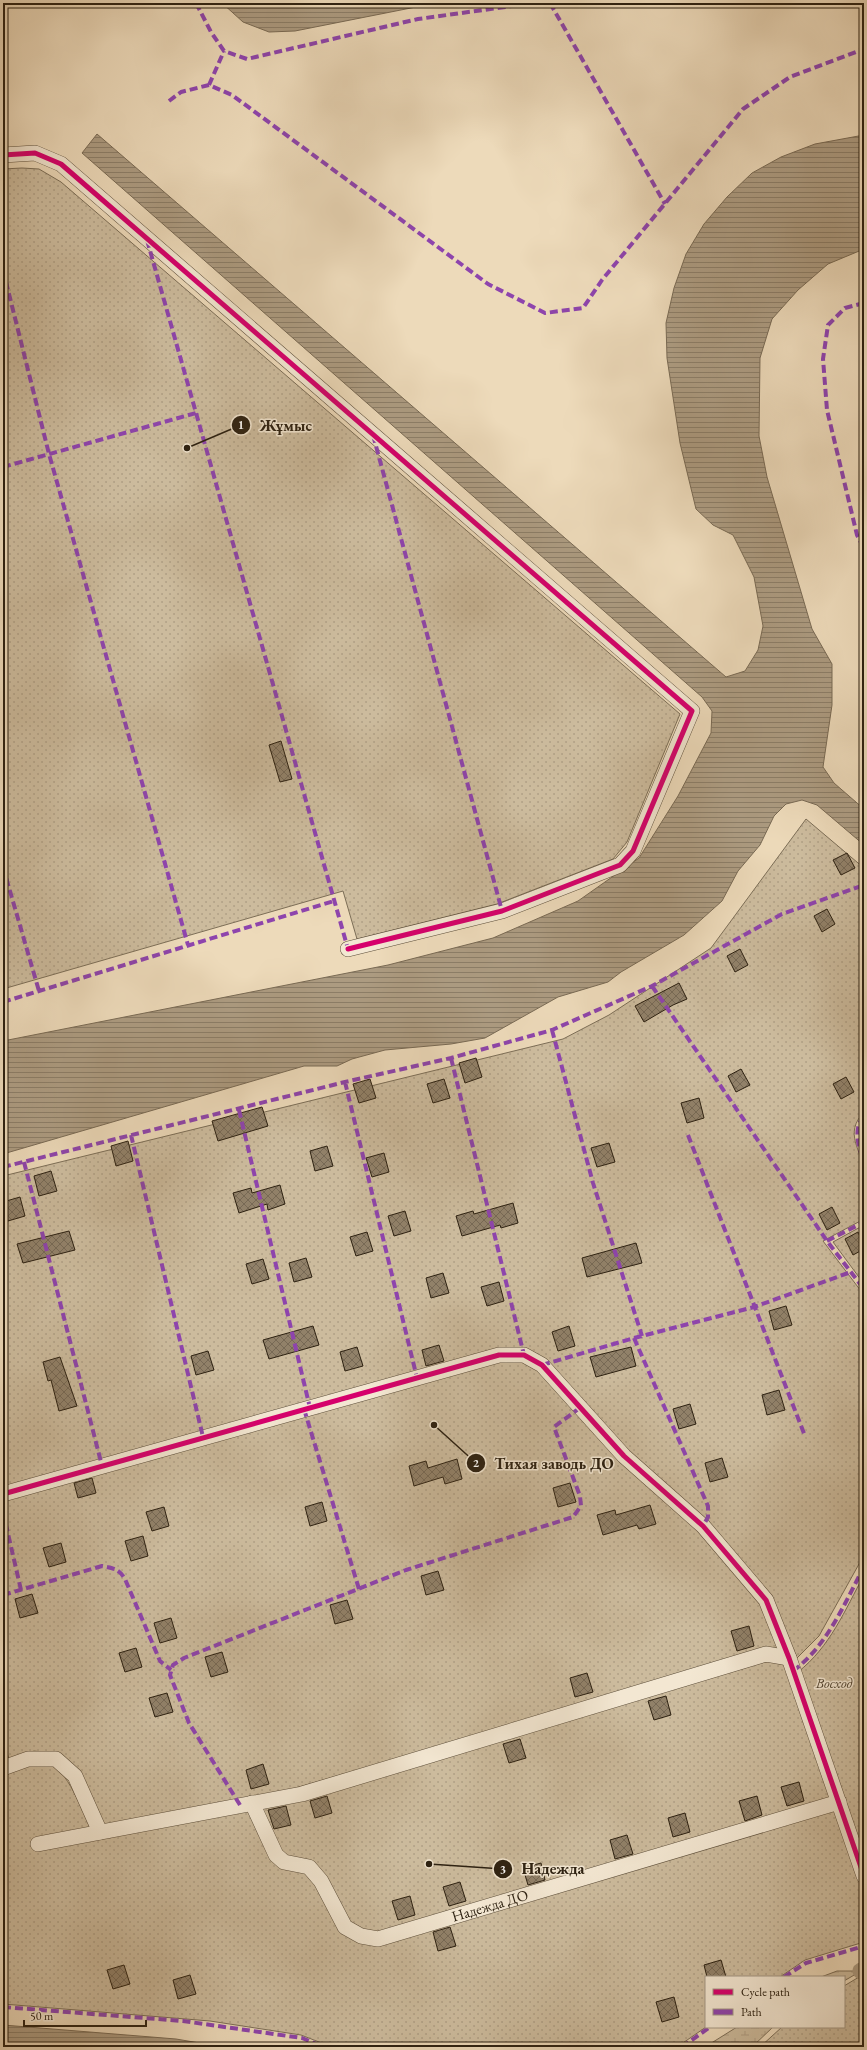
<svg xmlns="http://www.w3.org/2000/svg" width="867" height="2050" font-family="'EB Garamond',serif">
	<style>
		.wetland { fill: url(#wetland-marsh); stroke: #7c6e57 }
		.garden { fill: url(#garden-dots); stroke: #7c6e57 }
		.water { fill: url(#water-rules); stroke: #796a54 }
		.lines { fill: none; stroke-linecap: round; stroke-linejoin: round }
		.canal { stroke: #ac9b81; stroke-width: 17 }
		.building { fill: url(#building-cross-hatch); stroke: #2d2111 }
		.street-casing { stroke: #5d4f3b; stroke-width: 16 }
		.street { stroke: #f3e7d2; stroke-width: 15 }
		.quiet { stroke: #8e44ad; stroke-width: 4; stroke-dasharray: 8 4; stroke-linecap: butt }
		.cycleway-casing { stroke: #f3e7d2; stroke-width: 8 }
		.cycleway { stroke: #d6006c; stroke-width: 5 }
		.labels { text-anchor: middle; stroke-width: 3; stroke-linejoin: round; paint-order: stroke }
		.park-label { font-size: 15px; font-style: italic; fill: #554834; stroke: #f3e7d2 }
		.street-label { font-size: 15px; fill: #2d2111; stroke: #f3e7d2 }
		.leader { fill: none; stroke: #2d2111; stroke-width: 1.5 }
		.callout-dot { fill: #2d2111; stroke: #f3e7d2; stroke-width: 1.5 }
		.mark-label { font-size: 12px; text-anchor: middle; font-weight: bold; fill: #fff }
		.callout-label { font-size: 16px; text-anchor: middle; font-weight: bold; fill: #2d2111; stroke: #f3e7d2; stroke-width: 3; stroke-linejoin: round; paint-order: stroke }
	</style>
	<defs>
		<pattern id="wetland-marsh" width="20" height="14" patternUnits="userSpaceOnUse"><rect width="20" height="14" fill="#ccbb9d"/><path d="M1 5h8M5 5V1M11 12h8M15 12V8" fill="none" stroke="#b0a086"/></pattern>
		<pattern id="garden-dots" width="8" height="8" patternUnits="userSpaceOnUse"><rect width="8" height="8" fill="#ccbb9d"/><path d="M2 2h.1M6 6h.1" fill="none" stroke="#b0a086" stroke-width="1.8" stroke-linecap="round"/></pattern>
		<pattern id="water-rules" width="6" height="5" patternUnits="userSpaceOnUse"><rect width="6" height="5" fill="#ac9b81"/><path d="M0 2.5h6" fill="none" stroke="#8c7e68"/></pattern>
		<pattern id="building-cross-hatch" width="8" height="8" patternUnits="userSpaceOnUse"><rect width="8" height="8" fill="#918169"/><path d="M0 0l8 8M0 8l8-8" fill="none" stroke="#776955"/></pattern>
	</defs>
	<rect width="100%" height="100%" fill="#eddaba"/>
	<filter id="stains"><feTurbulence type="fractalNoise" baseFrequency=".005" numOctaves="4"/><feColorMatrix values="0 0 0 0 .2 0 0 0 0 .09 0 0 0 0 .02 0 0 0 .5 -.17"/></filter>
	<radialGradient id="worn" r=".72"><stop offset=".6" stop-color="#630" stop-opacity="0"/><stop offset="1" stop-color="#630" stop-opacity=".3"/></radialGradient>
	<path class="wetland" d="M 837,1971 L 861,1971 L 844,1981 L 844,1977 L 821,1977 Z
		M 737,2027 L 773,2027 L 752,2047 L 705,2047 Z"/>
	<path class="garden" d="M 22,168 L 39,169 L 61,182 L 680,714 L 627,842 L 613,859 L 497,904 L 357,939 L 343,891 L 3,989 L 3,169 Z
		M 806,819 L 864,868 L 864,1112 C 843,1134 862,1149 864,1173 C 866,1188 864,1204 864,1219 L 823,1241 L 864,1295 L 864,1555 L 819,1636 L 796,1659 L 776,1648 L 289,1790 L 104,1825 L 59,1754 L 34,1751 L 9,1759 L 3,1740 L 3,1176 L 563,1039 L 609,1015 L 711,948 Z
		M 864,1225 L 864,1284 L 833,1242 Z
		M 864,1575 L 864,1862 L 798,1672 C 830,1647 845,1610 864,1575 Z
		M 768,1661 L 784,1665 L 864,1889 L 864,1942 L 805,1960 L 780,1977 L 706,1977 L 706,2027 L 677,2047 L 332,2047 L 301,2035 L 210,2021 L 3,2004 L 3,1773 C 18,1768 35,1760 51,1765 C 69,1771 87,1822 95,1839 L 295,1802 Z
		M 859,1977 L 864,1978 L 864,2047 L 760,2047 L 782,2027 L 844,2027 L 844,1986 Z"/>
	<path class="water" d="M 222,3 L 436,3 L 295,31 L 269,32 L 243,22 Z
		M 97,134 L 726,677 L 745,671 L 758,650 L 763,626 L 754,577 L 733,535 L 713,525 L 696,509 L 680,443 L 667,358 L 666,323 L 674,288 L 686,254 L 704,224 L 727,197 L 752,173 L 781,157 L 815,144 L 864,135 L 864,249 L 828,264 L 798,290 L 772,319 L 760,358 L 759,436 L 767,477 L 812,629 L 832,664 L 832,705 L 823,767 L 834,783 L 864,809 L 864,845 L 817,805 L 802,800 L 786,804 L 774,816 L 760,845 L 738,871 L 722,901 L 684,935 L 621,972 L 608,982 L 558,997 L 485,1038 L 451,1044 L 385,1050 L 352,1059 L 337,1066 L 304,1066 L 3,1154 L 3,1041 L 388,965 L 493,938 L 578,901 L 639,858 L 678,796 L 711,733 L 712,711 L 702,697 L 82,153 Z
		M 3,2025 L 176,2039 L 223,2047 L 3,2047 Z"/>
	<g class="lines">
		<path class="canal" d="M 861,1971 L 864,1972"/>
	</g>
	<path class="building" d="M 281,741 L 292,779 L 280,782 L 269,745 Z
		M 847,853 L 855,868 L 841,875 L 833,860 Z
		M 827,909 L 835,924 L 822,932 L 814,916 Z
		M 740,949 L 748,965 L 735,972 L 727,956 Z
		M 679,983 L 687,999 L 673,1005 L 644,1022 L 635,1006 Z
		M 476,1058 L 482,1077 L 465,1083 L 459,1063 Z
		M 741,1069 L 750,1085 L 736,1092 L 728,1076 Z
		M 846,1077 L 854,1092 L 841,1099 L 833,1084 Z
		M 370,1079 L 376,1098 L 359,1103 L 353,1084 Z
		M 444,1079 L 450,1098 L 433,1103 L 427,1084 Z
		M 699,1098 L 704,1118 L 687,1123 L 681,1103 Z
		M 262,1107 L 268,1126 L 218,1141 L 212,1121 Z
		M 128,1141 L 133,1161 L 116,1166 L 111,1146 Z
		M 609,1143 L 615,1162 L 597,1167 L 591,1148 Z
		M 327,1146 L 333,1166 L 315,1171 L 310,1151 Z
		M 384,1153 L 389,1172 L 372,1177 L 366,1158 Z
		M 51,1171 L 57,1191 L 39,1196 L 34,1176 Z
		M 280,1185 L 285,1204 L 268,1210 L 267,1204 L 239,1213 L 233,1193 L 251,1188 L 252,1193 Z
		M 20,1197 L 25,1216 L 8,1221 L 3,1202 Z
		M 513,1203 L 518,1223 L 501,1228 L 500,1225 L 462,1236 L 456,1216 L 473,1211 L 474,1214 Z
		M 832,1207 L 840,1223 L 827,1230 L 819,1214 Z
		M 405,1211 L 411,1231 L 394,1236 L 388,1216 Z
		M 69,1231 L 75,1250 L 23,1263 L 17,1244 Z
		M 367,1232 L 373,1251 L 356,1256 L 350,1237 Z
		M 858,1232 L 864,1244 L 864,1249 L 853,1255 L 845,1239 Z
		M 636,1243 L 642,1263 L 587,1277 L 582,1258 Z
		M 306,1258 L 312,1277 L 294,1282 L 289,1263 Z
		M 263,1259 L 269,1279 L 252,1284 L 246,1264 Z
		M 443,1273 L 449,1293 L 431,1298 L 426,1278 Z
		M 499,1282 L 504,1301 L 487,1306 L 481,1287 Z
		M 786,1306 L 792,1325 L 774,1330 L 769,1311 Z
		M 313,1326 L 319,1345 L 269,1359 L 263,1340 Z
		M 569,1326 L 575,1346 L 558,1351 L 552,1332 Z
		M 439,1345 L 444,1361 L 426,1366 L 422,1350 Z
		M 357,1347 L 363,1366 L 345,1371 L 340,1352 Z
		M 631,1347 L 636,1366 L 596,1377 L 590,1357 Z
		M 208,1351 L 214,1370 L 196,1375 L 191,1356 Z
		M 60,1357 L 77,1406 L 59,1411 L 51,1380 L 48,1381 L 43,1362 Z
		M 779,1390 L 785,1410 L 767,1415 L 762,1395 Z
		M 690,1404 L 696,1424 L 679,1429 L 673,1409 Z
		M 722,1458 L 728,1477 L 710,1482 L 705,1463 Z
		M 457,1459 L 462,1479 L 445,1484 L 443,1477 L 414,1486 L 409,1466 L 426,1461 L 428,1468 Z
		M 92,1478 L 96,1493 L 78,1498 L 74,1483 Z
		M 570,1483 L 576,1502 L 558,1507 L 553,1488 Z
		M 322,1502 L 327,1521 L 310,1526 L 305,1507 Z
		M 650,1505 L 656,1524 L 639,1529 L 637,1525 L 603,1535 L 597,1515 L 615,1510 L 616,1515 Z
		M 164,1507 L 169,1526 L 152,1531 L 146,1512 Z
		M 143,1536 L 148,1556 L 131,1561 L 125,1541 Z
		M 61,1543 L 66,1562 L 49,1567 L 43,1548 Z
		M 438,1571 L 444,1590 L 426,1595 L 421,1576 Z
		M 32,1594 L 38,1613 L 20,1618 L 15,1599 Z
		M 347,1600 L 353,1619 L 335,1624 L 330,1605 Z
		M 171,1618 L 177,1638 L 160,1643 L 154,1623 Z
		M 749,1626 L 754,1646 L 737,1651 L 731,1631 Z
		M 136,1648 L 142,1667 L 125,1672 L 119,1653 Z
		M 222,1652 L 228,1672 L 211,1677 L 205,1657 Z
		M 587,1673 L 593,1692 L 575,1697 L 570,1678 Z
		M 167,1693 L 173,1712 L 155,1717 L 149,1698 Z
		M 666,1696 L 671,1715 L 654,1720 L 648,1701 Z
		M 520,1739 L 526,1758 L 509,1763 L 503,1744 Z
		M 263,1764 L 269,1784 L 251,1789 L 246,1770 Z
		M 799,1782 L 804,1801 L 787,1806 L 781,1787 Z
		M 327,1796 L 332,1813 L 315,1818 L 310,1801 Z
		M 757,1796 L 762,1815 L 745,1821 L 739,1801 Z
		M 286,1806 L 291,1825 L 274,1829 L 268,1810 Z
		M 685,1813 L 690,1832 L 673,1837 L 668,1818 Z
		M 627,1835 L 633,1854 L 615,1859 L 610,1840 Z
		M 541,1863 L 545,1880 L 528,1885 L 523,1868 Z
		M 460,1882 L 466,1901 L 449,1906 L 443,1887 Z
		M 410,1896 L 415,1915 L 398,1920 L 392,1901 Z
		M 450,1927 L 456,1946 L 438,1951 L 433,1932 Z
		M 721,1960 L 726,1977 L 707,1977 L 704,1965 Z
		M 124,1965 L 130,1984 L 113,1989 L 107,1970 Z
		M 190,1975 L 196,1994 L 178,1999 L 173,1980 Z
		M 674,1997 L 679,2017 L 662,2022 L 656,2002 Z"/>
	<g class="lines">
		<g class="street-casing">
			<g id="street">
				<path d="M 3,155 L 35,153 L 61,164 L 692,711 L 633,851 L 620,865 L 502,911 L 348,949"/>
				<path d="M 3,1494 L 499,1355 L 524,1355 L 542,1365 L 624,1456 L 703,1526 L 766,1600 L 789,1658 L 864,1876"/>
				<path d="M 3,1768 L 28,1759 L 56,1759 L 75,1776 L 100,1832"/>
				<path id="s1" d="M 252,1803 L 276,1855 L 284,1862 L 309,1867 L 321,1881 L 345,1927 L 361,1936 L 378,1939 L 839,1802"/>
				<path d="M 38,1844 L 302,1794 L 766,1654 L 789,1658"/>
			</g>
		</g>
		<use href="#street" class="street"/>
		<path class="quiet" d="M 196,3 L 211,32 L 224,51 L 247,59 L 418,19 L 534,3
			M 550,3 L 665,204
			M 209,85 L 224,51
			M 169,101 L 181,92 L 209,85 L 232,95 L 488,284 L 545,313 L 583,308 L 602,280 L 743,109 L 790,77 L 864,49
			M 147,240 L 348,949
			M 3,270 L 49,454 L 188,945
			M 864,303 L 845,308 L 828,325 L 823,359 L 827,410 L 857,535 L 864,548
			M 373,435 L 502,911
			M 3,467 L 196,413
			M 3,867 L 39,991
			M 652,986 L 827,1241 L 864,1289
			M 3,1002 L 334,901
			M 552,1030 L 593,1183 L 642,1336
			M 451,1058 L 524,1355
			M 345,1082 L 417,1378
			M 239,1110 L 310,1408
			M 864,1116 C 852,1130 859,1147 864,1162
			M 131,1135 L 203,1437
			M 688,1135 L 805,1436
			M 24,1162 L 102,1466
			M 3,1167 L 345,1082 L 451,1058 L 552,1030 L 652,986 L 782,914 L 864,885
			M 827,1241 L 864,1222
			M 634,1338 L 708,1506 L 708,1517 L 703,1526
			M 542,1365 L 634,1338 L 754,1307 L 851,1272
			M 304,1409 L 359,1589
			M 3,1512 L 21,1590
			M 3,1595 L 102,1566 C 113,1568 119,1569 125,1579 L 160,1661 L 171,1670
			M 793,1671 C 828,1645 844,1604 864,1567
			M 3,1761 L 5,1768
			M 240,1805 L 189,1723 L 170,1675 L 173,1665 L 184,1658 L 406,1570 L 573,1517 L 581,1506 L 580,1496 L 554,1427 L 581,1407
			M 784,1977 L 806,1963 L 864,1946
			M 3,2007 L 183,2021 L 302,2038 L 324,2047
			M 682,2047 L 710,2027"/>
		<g class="cycleway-casing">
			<path id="cycleway" d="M 3,155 L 35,153 L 61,164 L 692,711 L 633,851 L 620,865 L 502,911 L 348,949
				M 3,1494 L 499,1355 L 524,1355 L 542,1365 L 624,1456 L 703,1526 L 766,1600 L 789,1658 L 864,1876"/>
		</g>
		<use href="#cycleway" class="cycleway"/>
	</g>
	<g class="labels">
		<g class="park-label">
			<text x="834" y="1688">Восход</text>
		</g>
		<g class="street-label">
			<text dy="5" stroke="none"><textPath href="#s1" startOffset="316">Надежда ДО</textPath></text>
		</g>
	</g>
	<path class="leader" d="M187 448L241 425M434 1425L476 1463M429 1864L503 1869"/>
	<g class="callout-dot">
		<circle cx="187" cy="448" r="4"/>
		<circle cx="434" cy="1425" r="4"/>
		<circle cx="429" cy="1864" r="4"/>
		<circle cx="241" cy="425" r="10"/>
		<circle cx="476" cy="1463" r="10"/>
		<circle cx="503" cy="1869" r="10"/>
	</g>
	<g class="mark-label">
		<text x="241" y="429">1</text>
		<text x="476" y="1467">2</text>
		<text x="503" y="1873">3</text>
	</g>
	<g class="callout-label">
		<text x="286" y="431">Жұмыс</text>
		<text x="554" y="1469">Тихая заводь ДО</text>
		<text x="553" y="1874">Надежда</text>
	</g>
	<rect width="867" height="2050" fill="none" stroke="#eddaba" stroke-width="16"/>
	<rect x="4" y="4" width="859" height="2042" fill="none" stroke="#2d2111" stroke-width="2"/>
	<rect x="8" y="8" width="851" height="2034" fill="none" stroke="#2d2111"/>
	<rect x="705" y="1976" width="140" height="52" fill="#f3e7d2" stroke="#a49885"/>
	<rect x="713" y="1989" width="20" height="6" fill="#d6006c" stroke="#a49885"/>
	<text x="741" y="1996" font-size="12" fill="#2d2111">Cycle path</text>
	<rect x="713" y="2009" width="20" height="6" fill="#8e44ad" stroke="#a49885"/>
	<text x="741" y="2016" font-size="12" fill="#2d2111">Path</text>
	<path d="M24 2020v6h122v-6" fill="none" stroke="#2d2111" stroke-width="2"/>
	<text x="30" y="2020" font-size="12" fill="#2d2111" stroke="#f3e7d2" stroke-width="3" paint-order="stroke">50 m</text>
	<rect width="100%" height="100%" filter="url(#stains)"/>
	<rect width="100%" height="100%" fill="url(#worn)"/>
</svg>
